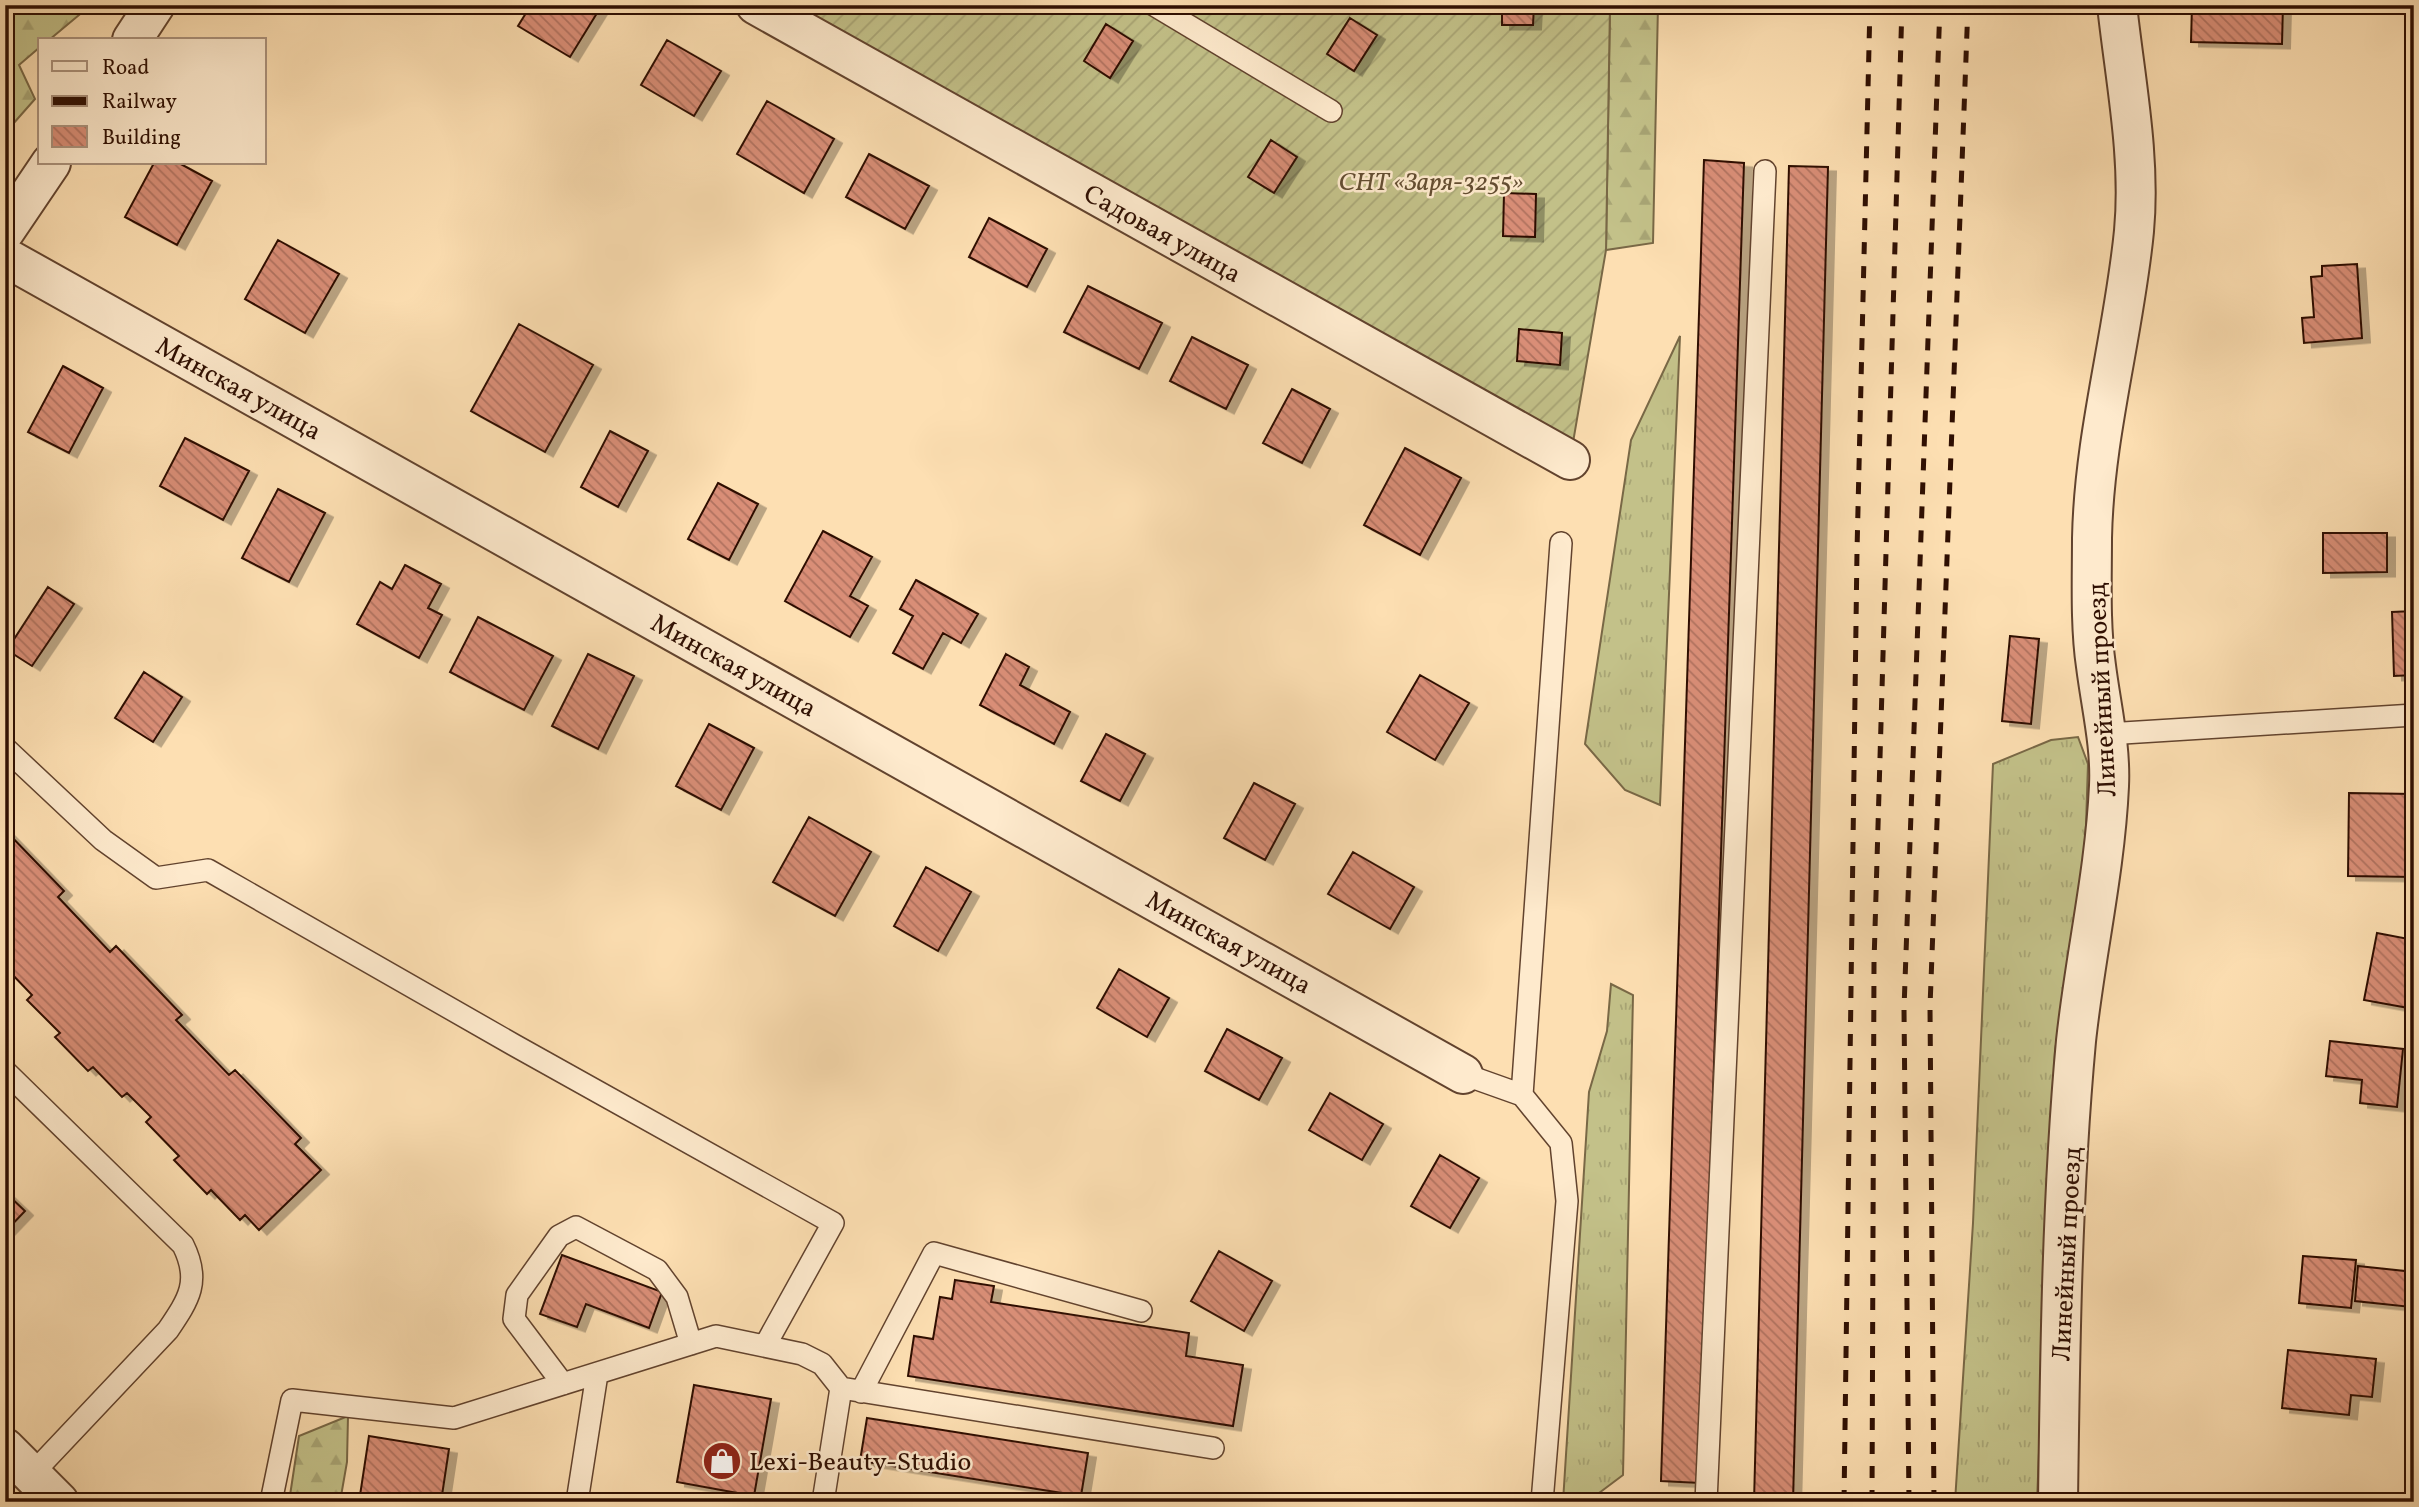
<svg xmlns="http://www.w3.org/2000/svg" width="2419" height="1507" font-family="Vollkorn,serif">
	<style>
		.grass { fill: url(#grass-tufts); stroke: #796846; stroke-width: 2 }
		.forest { fill: url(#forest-firs); stroke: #796846; stroke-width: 2 }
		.garden { fill: url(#garden-furrows); stroke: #796846; stroke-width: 2 }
		.building { fill: url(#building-back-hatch); stroke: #2f0f02; stroke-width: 2; filter: url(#shadow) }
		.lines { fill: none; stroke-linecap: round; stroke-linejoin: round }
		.service-casing { stroke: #62432e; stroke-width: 24 }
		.minor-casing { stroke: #62432e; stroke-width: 42 }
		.service { stroke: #feeacd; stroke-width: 21 }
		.minor { stroke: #feeacd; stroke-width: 38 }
		.rail { stroke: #2f0f02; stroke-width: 5; stroke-dasharray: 12 12; stroke-linecap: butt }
		.labels { text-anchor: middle; stroke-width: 5; stroke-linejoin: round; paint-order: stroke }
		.park-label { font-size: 26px; font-style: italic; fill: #634d31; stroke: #feeacd }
		.street-label { font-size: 26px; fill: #2f0f02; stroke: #feeacd }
		.poi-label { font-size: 26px; fill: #2f0f02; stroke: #feeacd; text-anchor: start }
	</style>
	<defs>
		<pattern id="grass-tufts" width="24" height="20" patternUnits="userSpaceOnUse" patternTransform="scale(1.75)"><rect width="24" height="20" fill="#c3c189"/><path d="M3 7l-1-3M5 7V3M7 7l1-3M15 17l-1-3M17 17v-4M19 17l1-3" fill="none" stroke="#a8a575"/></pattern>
		<pattern id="forest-firs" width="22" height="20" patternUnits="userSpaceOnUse" patternTransform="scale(1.75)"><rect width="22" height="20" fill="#c3c189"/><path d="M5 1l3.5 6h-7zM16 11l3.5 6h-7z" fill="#a8a575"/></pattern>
		<pattern id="garden-furrows" width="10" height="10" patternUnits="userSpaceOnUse" patternTransform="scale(1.75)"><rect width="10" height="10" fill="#c3c189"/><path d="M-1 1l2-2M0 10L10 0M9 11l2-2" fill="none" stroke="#a8a575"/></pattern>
		<pattern id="building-back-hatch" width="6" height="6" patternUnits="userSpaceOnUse" patternTransform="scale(1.75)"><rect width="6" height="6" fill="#d98e77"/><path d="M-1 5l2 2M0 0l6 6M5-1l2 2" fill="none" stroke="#b0725f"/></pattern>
		<filter id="shadow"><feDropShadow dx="8" dy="4.5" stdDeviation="0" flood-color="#0004"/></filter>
	</defs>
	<rect width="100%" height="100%" fill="#fddfb2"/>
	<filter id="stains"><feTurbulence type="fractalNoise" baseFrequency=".00286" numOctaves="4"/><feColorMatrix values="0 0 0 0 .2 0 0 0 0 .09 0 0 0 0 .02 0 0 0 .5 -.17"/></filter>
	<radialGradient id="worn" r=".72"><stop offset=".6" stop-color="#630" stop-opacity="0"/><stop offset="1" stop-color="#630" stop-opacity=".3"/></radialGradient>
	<path class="grass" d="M 1680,336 L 1660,805 L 1625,790 L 1585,744 L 1631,440 Z
		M 2078,737 L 2088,764 L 2086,825 L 2080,904 L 2055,1050 L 2037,1502 L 1955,1502 L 1973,1223 L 1993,764 L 2051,740 Z
		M 1611,984 L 1633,995 L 1623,1475 L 1587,1502 L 1563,1502 L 1589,1092 L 1607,1031 Z"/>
	<path class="forest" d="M 5,5 L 91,5 L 49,40 L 40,40 L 40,47 L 19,65 L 35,99 L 5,133 Z
		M 1610,5 L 1658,5 L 1653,243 L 1606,250 Z
		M 348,1416 L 347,1462 L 340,1502 L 289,1502 L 299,1436 Z"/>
	<path class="garden" d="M 756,5 L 1610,5 L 1606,250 L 1570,460 Z"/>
	<path class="building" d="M 531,5 L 602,5 L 570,57 L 518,26 Z
		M 1502,5 L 1534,5 L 1533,25 L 1502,25 Z
		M 2192,5 L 2283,5 L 2282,44 L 2191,42 Z
		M 2414,9 L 2414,70 L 2410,70 L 2407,10 Z
		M 1350,18 L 1377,35 L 1354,71 L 1327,54 Z
		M 1106,24 L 1133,41 L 1110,78 L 1084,61 Z
		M 667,40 L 721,71 L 694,116 L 641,85 Z
		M 767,101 L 834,139 L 804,193 L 737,154 Z
		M 1271,140 L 1297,157 L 1274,193 L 1248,177 Z
		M 869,154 L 929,186 L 905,229 L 846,197 Z
		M 1704,160 L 1744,163 L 1700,1483 L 1661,1481 Z
		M 154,163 L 179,163 L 212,181 L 177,245 L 125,217 Z
		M 1789,166 L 1828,167 L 1793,1502 L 1754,1502 Z
		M 1504,193 L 1536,194 L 1535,237 L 1503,236 Z
		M 989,218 L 1047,249 L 1027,287 L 969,257 Z
		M 278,240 L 339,274 L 305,333 L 245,299 Z
		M 2357,264 L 2362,338 L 2304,343 L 2302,318 L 2314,317 L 2311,277 L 2322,276 L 2322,266 Z
		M 1088,286 L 1162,323 L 1139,369 L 1064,332 Z
		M 519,324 L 593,365 L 545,452 L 471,411 Z
		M 1519,329 L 1562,333 L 1560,365 L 1517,361 Z
		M 1192,337 L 1248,365 L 1226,409 L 1170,381 Z
		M 63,366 L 103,388 L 69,453 L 28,432 Z
		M 1292,389 L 1330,409 L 1302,463 L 1263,443 Z
		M 610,431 L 648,451 L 618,507 L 581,487 Z
		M 185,438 L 249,471 L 223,520 L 160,486 Z
		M 1405,448 L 1461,478 L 1420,555 L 1364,525 Z
		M 718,483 L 758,504 L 729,560 L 688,539 Z
		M 278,489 L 325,513 L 289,582 L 242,558 Z
		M 823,531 L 872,557 L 850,596 L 868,606 L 850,637 L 785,601 Z
		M 2323,533 L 2387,533 L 2387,572 L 2323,573 Z
		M 405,565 L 441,584 L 428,608 L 442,615 L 419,658 L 357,624 L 380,582 L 392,589 Z
		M 916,580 L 978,614 L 961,643 L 943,633 L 923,669 L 893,653 L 913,616 L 900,609 Z
		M 48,587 L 74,604 L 32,666 L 7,650 Z
		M 2414,611 L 2414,675 L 2394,676 L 2392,612 Z
		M 478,617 L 553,656 L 524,710 L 450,672 Z
		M 2010,636 L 2039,639 L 2031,724 L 2002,721 Z
		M 588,654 L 634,676 L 598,749 L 552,726 Z
		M 1006,654 L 1029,667 L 1020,685 L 1070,712 L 1054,744 L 980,705 Z
		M 144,672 L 182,697 L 153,742 L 115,718 Z
		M 1420,675 L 1469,703 L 1435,760 L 1387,732 Z
		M 709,724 L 754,748 L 721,810 L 676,786 Z
		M 1106,734 L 1145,754 L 1120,801 L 1081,781 Z
		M 1254,783 L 1295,804 L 1265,860 L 1224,838 Z
		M 2349,793 L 2414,794 L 2414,877 L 2348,876 Z
		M 809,817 L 871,852 L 835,916 L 773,882 Z
		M 5,830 L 64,891 L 58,897 L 110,952 L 116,946 L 182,1015 L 176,1020 L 229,1075 L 235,1070 L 301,1138 L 295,1144 L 321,1170 L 259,1230 L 245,1215 L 240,1220 L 211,1190 L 207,1194 L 174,1160 L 179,1156 L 146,1122 L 151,1117 L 127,1093 L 122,1097 L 93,1067 L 88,1071 L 55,1037 L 60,1033 L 27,1000 L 32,995 L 7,969 L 5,971 Z
		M 1353,852 L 1414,887 L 1390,929 L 1328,894 Z
		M 926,867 L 971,892 L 938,951 L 894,926 Z
		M 2377,933 L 2414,940 L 2414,1009 L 2364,1000 Z
		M 1119,969 L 1169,998 L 1147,1037 L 1097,1008 Z
		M 1227,1029 L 1282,1058 L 1259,1100 L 1205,1071 Z
		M 2330,1041 L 2403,1049 L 2397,1107 L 2360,1103 L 2362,1080 L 2326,1076 Z
		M 1330,1093 L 1383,1124 L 1362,1160 L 1309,1130 Z
		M 1440,1155 L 1479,1178 L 1450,1228 L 1411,1206 Z
		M 5,1192 L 25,1211 L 5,1232 Z
		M 1219,1251 L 1272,1281 L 1244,1331 L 1191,1301 Z
		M 562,1255 L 662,1292 L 649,1328 L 586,1304 L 577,1327 L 540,1314 Z
		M 2303,1256 L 2356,1260 L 2351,1308 L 2299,1303 Z
		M 2358,1266 L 2414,1272 L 2411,1307 L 2355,1301 Z
		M 955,1280 L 994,1286 L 991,1302 L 1189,1333 L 1186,1356 L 1243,1365 L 1233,1426 L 908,1376 L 914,1336 L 933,1339 L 940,1297 L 952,1299 Z
		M 2288,1350 L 2376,1359 L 2372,1397 L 2351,1395 L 2349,1415 L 2282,1408 Z
		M 694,1385 L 771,1399 L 754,1496 L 677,1482 Z
		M 867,1418 L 1088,1453 L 1081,1496 L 860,1461 Z
		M 369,1436 L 449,1449 L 441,1502 L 359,1502 Z"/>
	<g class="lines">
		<g class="service-casing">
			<path id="service" d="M 1154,5 L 1331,111
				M 2107,734 L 2414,715
				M 5,748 L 103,840 L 156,878 L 208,870 L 514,1045 L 833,1223 L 766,1344
				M 5,1071 L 183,1245 C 201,1281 189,1299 168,1330 L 32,1474
				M 1463,1074 L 1522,1095 L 1561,1143 L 1567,1201 L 1542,1502
				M 1522,1095 L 1561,543
				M 563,1384 L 514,1319 L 517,1295 L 559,1236 L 576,1227 L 657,1270 L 677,1297 L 691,1344
				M 841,1388 L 1213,1448
				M 861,1392 L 934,1253 L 1141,1311
				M 271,1502 L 292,1400 L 454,1418 L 716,1336 L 802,1354 L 822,1364 L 841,1388 L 823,1502
				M 577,1502 L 597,1374
				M 1706,1502 L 1765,171"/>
		</g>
		<g class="minor-casing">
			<path id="minor" d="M 756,5 L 1570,460
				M 132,40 L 155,5
				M 5,231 L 51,163
				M 5,257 L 1463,1074
				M 5,1448 L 59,1502
				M 2058,1502 C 2060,1349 2062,1193 2076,1041 C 2085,956 2105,872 2109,786 C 2111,746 2101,706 2096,666 C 2090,625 2092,579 2092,538 C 2094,434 2124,334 2134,231 C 2141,157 2125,79 2117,5"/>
		</g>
		<use href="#service" class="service"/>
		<use href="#minor" class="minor"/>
		<path class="rail" d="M 1844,1502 L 1857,551 L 1870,5
			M 1872,1502 L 1874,963 L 1902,5
			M 1909,1502 L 1904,1009 L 1940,5
			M 1934,1502 L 1930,1007 L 1968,5"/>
	</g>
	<defs>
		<g id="shop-disc" transform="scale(2.0125)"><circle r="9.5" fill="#8f2418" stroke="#feeacd"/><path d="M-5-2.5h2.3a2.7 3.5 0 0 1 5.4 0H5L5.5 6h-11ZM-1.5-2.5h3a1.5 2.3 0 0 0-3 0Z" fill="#fff"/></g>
	</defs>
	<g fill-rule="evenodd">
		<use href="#shop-disc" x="722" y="1461"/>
	</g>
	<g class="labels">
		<g class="park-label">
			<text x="1431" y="190">СНТ «Заря-3255»</text>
		</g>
		<g class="street-label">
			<text transform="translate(1163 233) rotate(29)" y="9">Садовая улица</text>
			<text transform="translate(239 388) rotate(29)" y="9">Минская улица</text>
			<text transform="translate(734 665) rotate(29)" y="9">Минская улица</text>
			<text transform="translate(2101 690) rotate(-93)" y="9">Линейный проезд</text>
			<text transform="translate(1229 942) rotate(29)" y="9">Минская улица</text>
			<text transform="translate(2066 1254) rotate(-87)" y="9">Линейный проезд</text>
		</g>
		<g class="poi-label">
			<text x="749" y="1470">Lexi-Beauty-Studio</text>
		</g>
	</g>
	<rect width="2419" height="1507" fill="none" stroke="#fddfb2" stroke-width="28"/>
	<rect x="7" y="7" width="2405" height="1493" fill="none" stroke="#2f0f02" stroke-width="3.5"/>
	<rect x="14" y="14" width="2391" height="1479" fill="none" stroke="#2f0f02" stroke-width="2"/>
	<rect x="38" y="38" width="228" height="126" fill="#feeacd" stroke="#ab927c" stroke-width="2"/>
	<rect x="52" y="61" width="35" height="10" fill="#feeacd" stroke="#ab927c" stroke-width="2"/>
	<text x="102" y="74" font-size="21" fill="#2f0f02">Road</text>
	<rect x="52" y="96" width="35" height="10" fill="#2f0f02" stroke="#ab927c" stroke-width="2"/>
	<text x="102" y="108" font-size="21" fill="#2f0f02">Railway</text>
	<rect x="52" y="126" width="35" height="21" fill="url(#building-back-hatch)" stroke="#ab927c" stroke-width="2"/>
	<text x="102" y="144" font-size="21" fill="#2f0f02">Building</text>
	<rect width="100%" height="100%" filter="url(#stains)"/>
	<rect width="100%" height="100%" fill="url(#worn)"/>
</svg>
